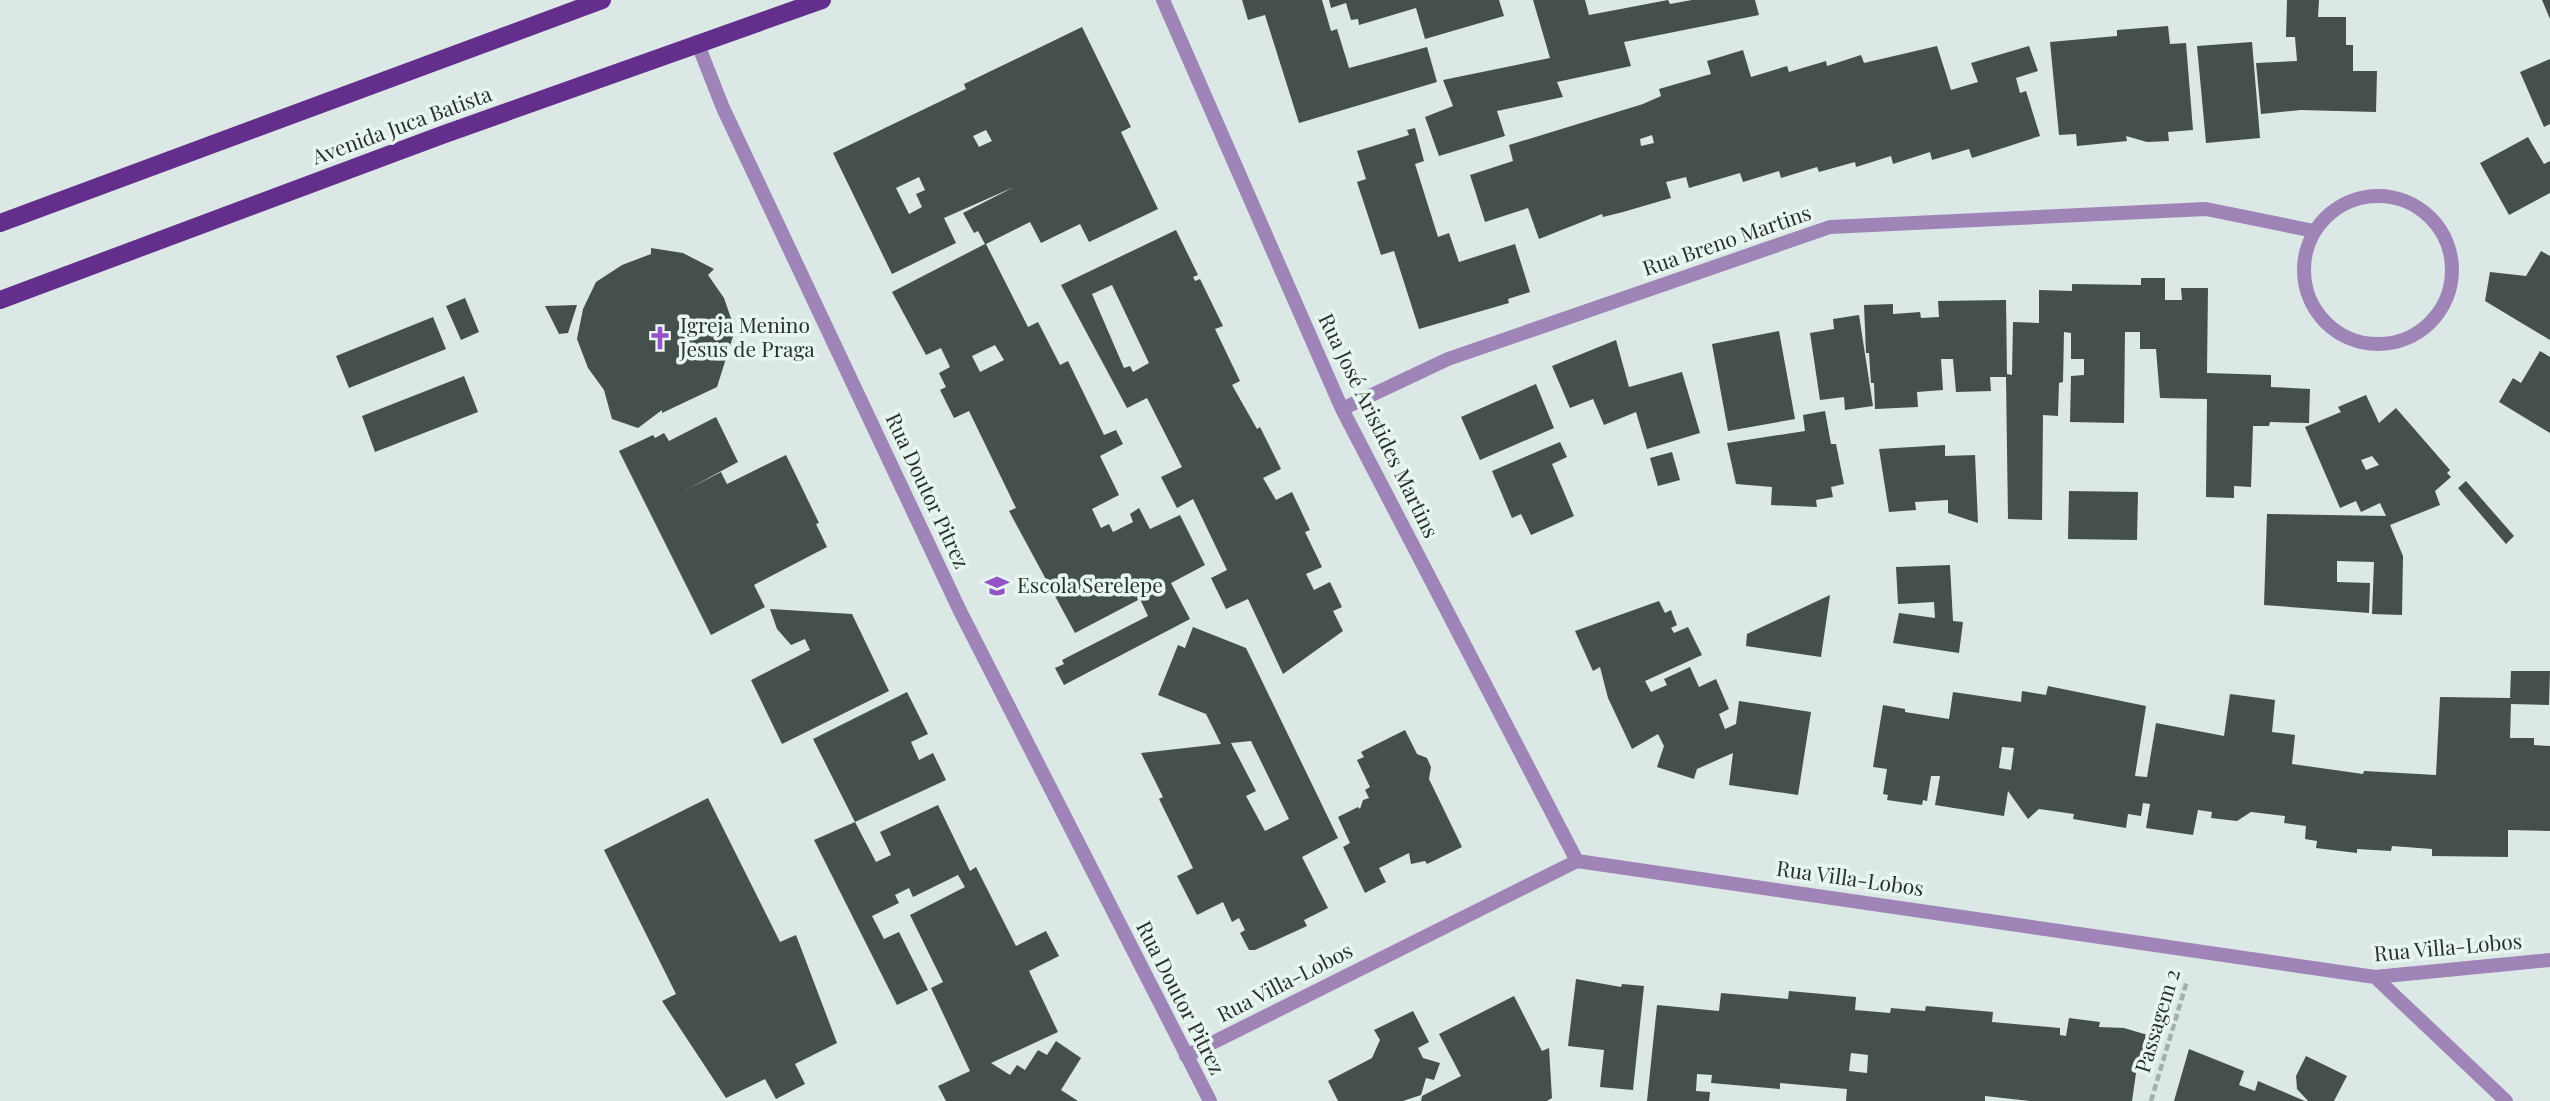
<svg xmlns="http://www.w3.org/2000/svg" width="2550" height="1101" font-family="'Playfair Display',serif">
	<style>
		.building { fill: #45504d; fill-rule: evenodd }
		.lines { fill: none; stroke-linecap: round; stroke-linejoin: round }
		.path { stroke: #a4aeac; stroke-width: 4.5; stroke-dasharray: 7 3.5; stroke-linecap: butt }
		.street { stroke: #9f84b8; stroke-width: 14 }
		.primary { stroke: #642e8c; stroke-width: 18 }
		.labels { text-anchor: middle; stroke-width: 7; stroke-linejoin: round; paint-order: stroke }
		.street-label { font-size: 21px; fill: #2a2f2d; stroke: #e8f6f2 }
		.poi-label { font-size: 21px; fill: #2a2f2d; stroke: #e8f6f2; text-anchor: start }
	</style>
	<rect width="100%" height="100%" fill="#dbe8e5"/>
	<path class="building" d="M 1242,0 L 1322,0 L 1331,31 L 1337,29 L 1349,68 L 1427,47 L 1437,82 L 1299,123 L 1265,15 L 1248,20 Z
		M 1329,0 L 1499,0 L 1504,16 L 1425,39 L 1416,8 L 1359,25 L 1358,19 L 1351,20 L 1346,3 L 1331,8 Z
		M 1533,0 L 1585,0 L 1589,15 L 1668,0 L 1670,4 L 1692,0 L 1755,0 L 1759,15 L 1624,42 L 1631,66 L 1557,82 L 1563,97 L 1497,111 L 1505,136 L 1439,156 L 1425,117 L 1453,106 L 1443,80 L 1550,58 Z
		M 2287,0 L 2319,0 L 2318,17 L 2346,17 L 2346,45 L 2353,45 L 2353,71 L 2377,71 L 2376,112 L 2301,110 L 2261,114 L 2256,63 L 2297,61 L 2295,37 L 2286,37 Z
		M 2542,0 L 2550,0 L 2550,19 Z
		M 2168,26 L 2170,44 L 2186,43 L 2193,130 L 2168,132 L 2169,141 L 2147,142 L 2126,136 L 2127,141 L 2077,146 L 2076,134 L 2059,135 L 2050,42 L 2117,36 L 2117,30 Z
		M 1082,27 L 1131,127 L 1121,132 L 1158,209 L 1089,242 L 1080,224 L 1041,243 L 1030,222 L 986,244 L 1028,327 L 1038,322 L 1060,365 L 1068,361 L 1104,435 L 1116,430 L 1123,444 L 1100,456 L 1119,495 L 1092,509 L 1101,528 L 1109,524 L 1113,532 L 1133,522 L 1130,514 L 1139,508 L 1150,529 L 1180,515 L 1205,565 L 1171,583 L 1190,619 L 1064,685 L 1055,668 L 1064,664 L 1062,660 L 1148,616 L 1140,599 L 1075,633 L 1009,511 L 1016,508 L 969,411 L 954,418 L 940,390 L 946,387 L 939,373 L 950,367 L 941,348 L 926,355 L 892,292 L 985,244 L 978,231 L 974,233 L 963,213 L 1014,187 L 944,218 L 956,243 L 892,274 L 833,153 L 966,89 L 964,84 ZM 986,130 L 992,141 L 979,147 L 973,136 ZM 919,177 L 925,190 L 916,194 L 922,207 L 909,214 L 896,188 ZM 995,345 L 1004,360 L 980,372 L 972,356 Z
		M 2252,42 L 2260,138 L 2206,143 L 2197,46 Z
		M 1937,46 L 1951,90 L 1978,82 L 1971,63 L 2029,46 L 2038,71 L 2016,78 L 2020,93 L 2026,91 L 2040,136 L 1972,158 L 1969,149 L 1932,160 L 1930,152 L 1893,164 L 1891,156 L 1856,167 L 1855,162 L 1819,172 L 1817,167 L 1781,178 L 1779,171 L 1743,182 L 1740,173 L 1689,188 L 1686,177 L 1666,182 L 1671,198 L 1623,212 L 1603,217 L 1602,214 L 1539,239 L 1528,208 L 1485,222 L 1470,175 L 1513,161 L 1509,145 L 1643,104 L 1661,96 L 1659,89 L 1711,74 L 1707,61 L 1743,50 L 1751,77 L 1787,66 L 1789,72 L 1826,61 L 1827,66 L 1861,55 L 1864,63 ZM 1652,135 L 1654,143 L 1641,146 L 1640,139 Z
		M 2550,59 L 2550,124 L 2544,127 L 2520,72 Z
		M 1415,128 L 1424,161 L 1415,164 L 1438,237 L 1449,233 L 1459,262 L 1515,244 L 1530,292 L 1508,299 L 1509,303 L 1419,329 L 1394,251 L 1381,255 L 1357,182 L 1366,179 L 1357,151 L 1409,135 L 1407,130 Z
		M 2528,137 L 2544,164 L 2550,161 L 2550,193 L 2509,215 L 2480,163 Z
		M 1176,230 L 1198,275 L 1193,277 L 1195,281 L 1200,279 L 1223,326 L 1215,329 L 1240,381 L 1232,385 L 1257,429 L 1260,427 L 1281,469 L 1263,478 L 1276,500 L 1292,492 L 1310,530 L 1305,532 L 1322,567 L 1306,574 L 1314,590 L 1330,582 L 1342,607 L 1333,611 L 1343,631 L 1283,674 L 1248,599 L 1226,609 L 1211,578 L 1227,570 L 1193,499 L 1177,508 L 1161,477 L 1182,467 L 1147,398 L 1127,408 L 1061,285 ZM 1112,285 L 1149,363 L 1133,372 L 1130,366 L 1124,368 L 1092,294 Z
		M 651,248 L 683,253 L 714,269 L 708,275 L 724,298 L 735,330 L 717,387 L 662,413 L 662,410 L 638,428 L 612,419 L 604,390 L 588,368 L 577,339 L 583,309 L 596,282 L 622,265 L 651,254 Z
		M 2541,251 L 2550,256 L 2550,340 L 2485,301 L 2490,272 L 2526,276 Z
		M 2141,278 L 2165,278 L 2165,300 L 2182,300 L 2181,288 L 2208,288 L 2207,373 L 2271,375 L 2271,387 L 2310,389 L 2309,423 L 2270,422 L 2269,426 L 2253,426 L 2251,487 L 2234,486 L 2234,498 L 2206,497 L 2207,399 L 2160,398 L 2156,349 L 2140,349 L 2140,332 L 2125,332 L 2124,423 L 2070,422 L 2071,376 L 2084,375 L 2084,359 L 2071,359 L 2071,333 L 2064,332 L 2063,382 L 2059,383 L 2058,416 L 2043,415 L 2042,520 L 2008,519 L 2006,377 L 1990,377 L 1991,391 L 1956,392 L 1953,359 L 1941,359 L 1943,390 L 1917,392 L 1918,407 L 1875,409 L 1874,383 L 1871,383 L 1869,353 L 1866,353 L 1864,305 L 1893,304 L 1893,314 L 1920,312 L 1921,318 L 1939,317 L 1938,301 L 2006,300 L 2007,374 L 2012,375 L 2013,322 L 2039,323 L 2039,290 L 2072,291 L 2072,284 L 2141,285 Z
		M 465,298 L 479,332 L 461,340 L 446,306 Z
		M 577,305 L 568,333 L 559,334 L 545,306 Z
		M 1859,315 L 1873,406 L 1845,410 L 1844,397 L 1820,400 L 1810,333 L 1834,329 L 1833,319 Z
		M 433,317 L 446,349 L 349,388 L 336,356 Z
		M 1779,331 L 1795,419 L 1728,431 L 1712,344 Z
		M 1616,340 L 1629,387 L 1682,372 L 1700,433 L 1647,449 L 1636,412 L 1604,425 L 1593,399 L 1570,408 L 1552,366 Z
		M 2540,351 L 2550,357 L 2550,433 L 2499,402 L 2513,378 L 2521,383 Z
		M 464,376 L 478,412 L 375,452 L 362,416 Z
		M 1536,384 L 1554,428 L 1480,460 L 1461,417 Z
		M 2366,395 L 2379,423 L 2396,408 L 2450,470 L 2447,473 L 2451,477 L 2435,491 L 2440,505 L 2390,525 L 2403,556 L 2402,615 L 2372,614 L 2374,562 L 2337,561 L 2337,582 L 2370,583 L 2369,613 L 2264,605 L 2267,514 L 2386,516 L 2380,503 L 2361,512 L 2356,501 L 2340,508 L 2305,427 L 2341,412 L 2338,407 ZM 2372,456 L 2379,465 L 2366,470 L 2361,460 Z
		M 1825,411 L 1831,444 L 1836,444 L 1844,484 L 1831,487 L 1833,497 L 1816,500 L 1817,507 L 1771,505 L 1772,487 L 1736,484 L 1727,443 L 1805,431 L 1803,415 Z
		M 716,417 L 738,462 L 686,490 L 721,472 L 727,484 L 786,455 L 819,523 L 816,524 L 827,547 L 754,585 L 765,607 L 711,635 L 619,451 L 653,435 L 655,438 L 664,433 L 669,441 Z
		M 1560,442 L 1567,457 L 1552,464 L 1574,516 L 1531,535 L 1521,514 L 1512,518 L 1492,471 Z
		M 1945,445 L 1945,456 L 1975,455 L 1978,523 L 1948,513 L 1948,500 L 1915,502 L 1916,510 L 1889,512 L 1879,449 Z
		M 1672,452 L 1680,480 L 1658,486 L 1650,458 Z
		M 2466,481 L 2514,536 L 2506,544 L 2458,488 Z
		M 2069,491 L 2138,492 L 2137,540 L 2068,539 Z
		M 1950,565 L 1953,621 L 1963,622 L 1959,653 L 1893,643 L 1899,613 L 1935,618 L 1934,602 L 1898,604 L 1896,567 Z
		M 1830,595 L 1821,657 L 1746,646 L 1747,634 Z
		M 1659,601 L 1665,613 L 1671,610 L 1677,625 L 1671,628 L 1674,633 L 1688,627 L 1702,655 L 1645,681 L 1651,692 L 1667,685 L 1664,679 L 1690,667 L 1699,687 L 1716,679 L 1729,709 L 1719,714 L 1725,729 L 1736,724 L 1739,701 L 1811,712 L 1798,795 L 1729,785 L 1733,753 L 1697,769 L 1694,779 L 1657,767 L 1664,746 L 1658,734 L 1632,749 L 1608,698 L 1600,667 L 1593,671 L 1575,631 Z
		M 770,609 L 852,614 L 889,691 L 782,744 L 751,680 L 810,650 L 805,639 L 791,645 L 777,629 Z
		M 1193,627 L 1246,648 L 1338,838 L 1302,857 L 1328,908 L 1304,920 L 1307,926 L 1255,950 L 1249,950 L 1240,933 L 1245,930 L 1239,918 L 1232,922 L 1223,902 L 1197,915 L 1177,876 L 1193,868 L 1159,799 L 1163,797 L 1141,753 L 1221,744 L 1206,714 L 1158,695 L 1178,645 L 1185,648 ZM 1251,741 L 1289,819 L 1265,831 L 1246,796 L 1256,791 L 1231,743 Z
		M 2511,671 L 2550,671 L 2549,705 L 2511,704 L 2510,738 L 2534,738 L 2534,745 L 2550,746 L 2550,831 L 2508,830 L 2508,857 L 2432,856 L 2432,849 L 2392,846 L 2391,851 L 2357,849 L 2357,853 L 2316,848 L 2317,841 L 2305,839 L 2306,826 L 2284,823 L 2285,816 L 2251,812 L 2237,821 L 2211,818 L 2212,812 L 2198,810 L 2193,835 L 2146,828 L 2150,804 L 2143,803 L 2141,816 L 2128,814 L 2126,828 L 2073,819 L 2074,814 L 2039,809 L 2028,819 L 2008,791 L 2004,816 L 1935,805 L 1940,776 L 1931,776 L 1927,801 L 1923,800 L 1922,805 L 1887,800 L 1888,795 L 1883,794 L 1887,769 L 1873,767 L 1883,705 L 1905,709 L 1905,712 L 1949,719 L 1953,692 L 2021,702 L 2022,691 L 2046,695 L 2048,686 L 2146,706 L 2135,776 L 2147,777 L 2156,723 L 2224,736 L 2230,694 L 2275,700 L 2272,732 L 2295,735 L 2292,764 L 2363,774 L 2364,771 L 2436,775 L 2440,697 L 2510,698 ZM 2002,747 L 2014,748 L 2011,770 L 1999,768 Z
		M 907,692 L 928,734 L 911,742 L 919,760 L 933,753 L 946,780 L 855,822 L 876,862 L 891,855 L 880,832 L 938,805 L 970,871 L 976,867 L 1016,946 L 1046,931 L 1059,956 L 1029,971 L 1058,1032 L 991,1063 L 1010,1075 L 1017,1065 L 1025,1070 L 1038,1050 L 1047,1055 L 1056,1041 L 1081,1058 L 1061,1090 L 1078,1101 L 946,1101 L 938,1086 L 970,1071 L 931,988 L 943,982 L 910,915 L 965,887 L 958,875 L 913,897 L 909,888 L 895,895 L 899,903 L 872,916 L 884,939 L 899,932 L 928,990 L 897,1005 L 814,840 L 855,822 L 813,739 Z
		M 1405,730 L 1417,754 L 1427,758 L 1431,767 L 1429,779 L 1462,847 L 1427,864 L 1425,861 L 1411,864 L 1409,853 L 1379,868 L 1386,882 L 1365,893 L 1343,847 L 1350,843 L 1338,817 L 1358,807 L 1360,809 L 1363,800 L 1369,798 L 1365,790 L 1370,787 L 1357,760 L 1364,757 L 1361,752 Z
		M 708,798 L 780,942 L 796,935 L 837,1043 L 795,1064 L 805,1084 L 776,1099 L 765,1079 L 726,1098 L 662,1001 L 676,994 L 604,850 Z
		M 1576,979 L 1621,987 L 1622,984 L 1644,986 L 1633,1090 L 1600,1087 L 1604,1050 L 1568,1046 Z
		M 1789,991 L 1856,997 L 1855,1010 L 1890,1013 L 1891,1008 L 1925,1011 L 1926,1006 L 1993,1012 L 1992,1022 L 2060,1028 L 2060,1035 L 2066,1036 L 2069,1018 L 2100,1022 L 2099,1027 L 2124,1028 L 2151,1036 L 2142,1066 L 2137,1066 L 2132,1101 L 2030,1101 L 1985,1096 L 1985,1101 L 1846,1101 L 1847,1089 L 1780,1083 L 1780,1089 L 1711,1083 L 1712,1075 L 1697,1074 L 1696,1091 L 1710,1092 L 1709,1101 L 1647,1101 L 1657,1005 L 1719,1011 L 1721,993 L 1788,999 ZM 1851,1053 L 1868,1055 L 1867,1073 L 1849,1071 Z
		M 1514,996 L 1542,1051 L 1549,1048 L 1552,1098 L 1547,1101 L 1421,1101 L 1422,1096 L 1461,1076 L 1439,1034 Z
		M 1413,1011 L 1429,1042 L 1418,1048 L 1423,1058 L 1440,1063 L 1434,1080 L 1426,1078 L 1421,1095 L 1403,1101 L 1338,1101 L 1328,1081 L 1372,1058 L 1380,1040 L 1374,1030 Z
		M 2189,1049 L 2244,1071 L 2239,1085 L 2255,1091 L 2258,1081 L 2305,1101 L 2174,1101 Z
		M 2306,1056 L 2347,1076 L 2334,1101 L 2308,1101 L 2297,1089 L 2296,1076 Z"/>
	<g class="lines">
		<path class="path" d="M 2151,1101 L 2187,981"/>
		<path class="street" d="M 1163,0 L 1342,409 L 1577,861
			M 697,42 L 723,108 L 960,611 L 1210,1101
			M2304 270a74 74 0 1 1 148 0a74 74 0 1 1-148 0Z
			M 1342,409 L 1448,359 L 1830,227 L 2206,209 L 2314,231
			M 2375,977 L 2506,1101
			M 1186,1056 L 1577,861 L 2375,977 L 2550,960"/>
		<path class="primary" d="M 0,223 L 602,0
			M 0,300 L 442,135 L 822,0"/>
	</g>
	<defs>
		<g id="church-bare" transform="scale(1.89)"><path d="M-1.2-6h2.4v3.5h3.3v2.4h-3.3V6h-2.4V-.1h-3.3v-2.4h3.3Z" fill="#9452c7" stroke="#e8f6f2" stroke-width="2.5" paint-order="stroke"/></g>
		<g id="school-bare" transform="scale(1.89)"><path d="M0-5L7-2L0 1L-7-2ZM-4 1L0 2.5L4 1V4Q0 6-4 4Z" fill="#9452c7" stroke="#e8f6f2" stroke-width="2.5" paint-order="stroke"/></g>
	</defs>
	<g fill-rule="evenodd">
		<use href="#church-bare" x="660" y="338"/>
		<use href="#school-bare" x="997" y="586"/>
	</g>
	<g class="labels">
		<g class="street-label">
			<text transform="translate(402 126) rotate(-20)" y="7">Avenida Juca Batista</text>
			<text transform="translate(1727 241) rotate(-19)" y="7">Rua Breno Martins</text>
			<text transform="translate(1378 426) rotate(64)" y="7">Rua José Aristides Martins</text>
			<text transform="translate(927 491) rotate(65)" y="7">Rua Doutor Pitrez</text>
			<text transform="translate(1850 879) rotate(8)" y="7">Rua Villa-Lobos</text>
			<text transform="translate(2448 948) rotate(-5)" y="7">Rua Villa-Lobos</text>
			<text transform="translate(1285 983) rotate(-27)" y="7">Rua Villa-Lobos</text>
			<text transform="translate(1180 998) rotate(63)" y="7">Rua Doutor Pitrez</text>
			<text transform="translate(2158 1021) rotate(-73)" y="7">Passagem 2</text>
		</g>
		<g class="poi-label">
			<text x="680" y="333">Igreja Menino<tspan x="680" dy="24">Jesus de Praga</tspan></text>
			<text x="1017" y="593">Escola Serelepe</text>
		</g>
	</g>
</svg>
